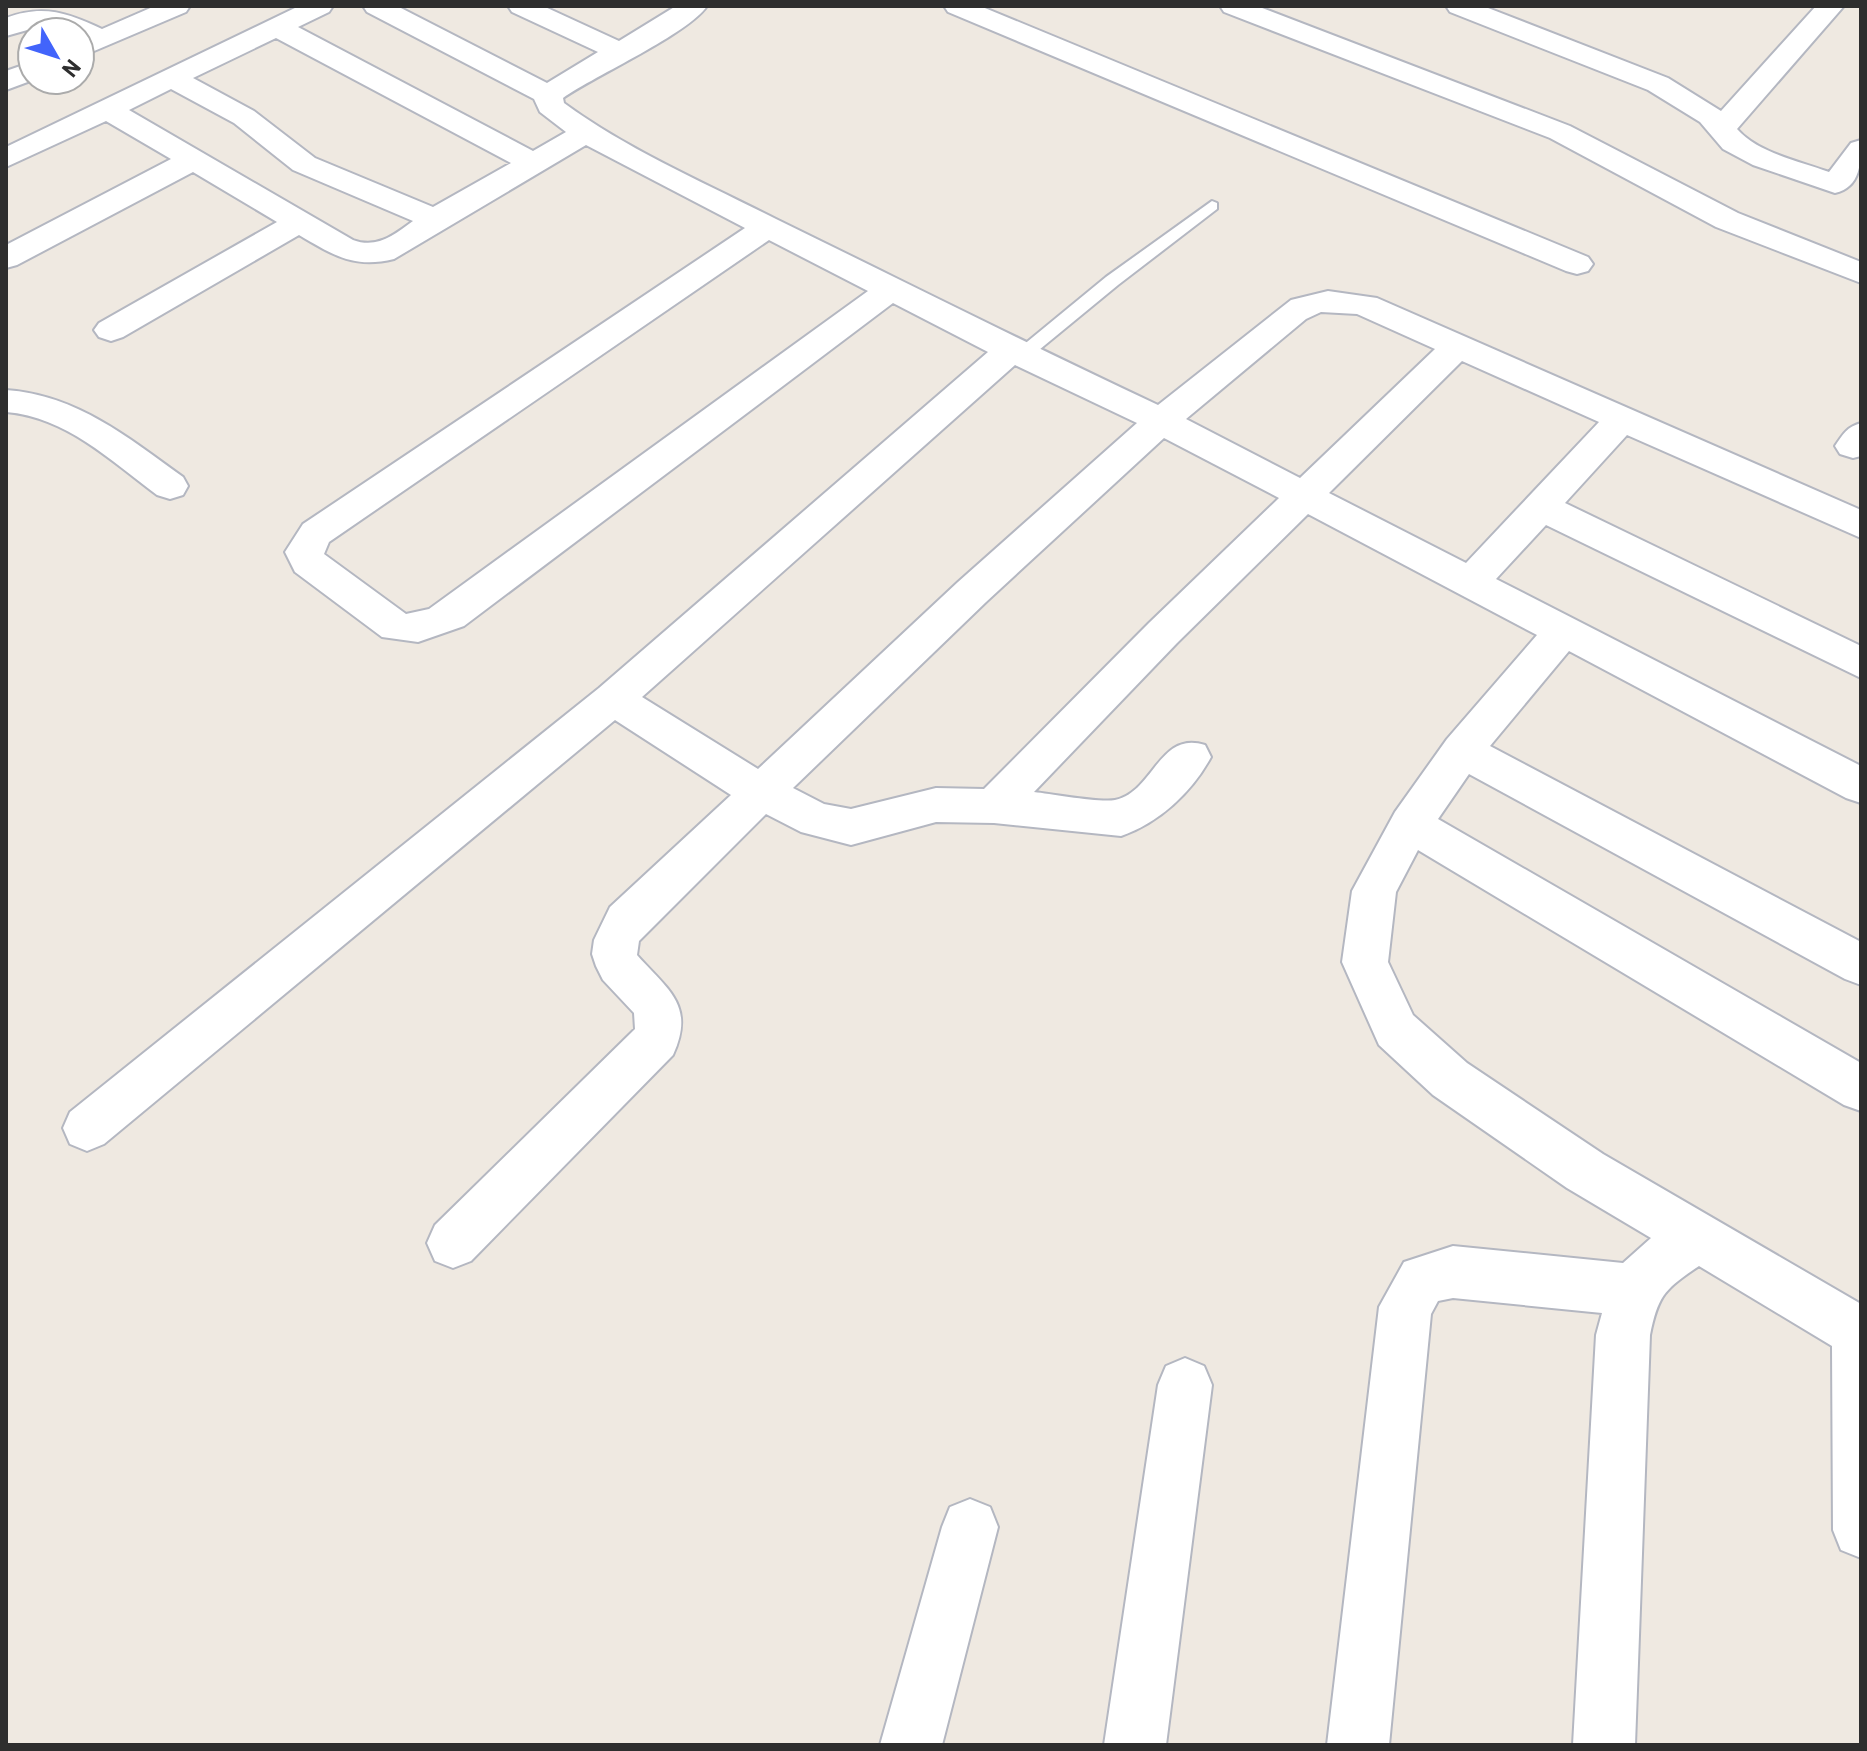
<svg xmlns="http://www.w3.org/2000/svg" width="1867" height="1751" font-family="Barlow,sans-serif">
	<style>
		.lines { fill: none; stroke-linecap: round; stroke-linejoin: round }
		.lane-casing { stroke: #b4b7c1; stroke-width: 4 }
		.street-casing { stroke: #b4b7c1; stroke-width: 4 }
		.lane { fill: #fff; fill-rule: evenodd }
		.street { fill: #fff; fill-rule: evenodd }
	</style>
	<rect width="100%" height="100%" fill="#efe9e1"/>
	<g class="lines">
		<g class="lane-casing">
			<path id="lane" d="M 1212,201 L 1217,203 L 1217,209 L 1118,285 L 1028,359 L 1016,359 L 1014,355 L 1016,351 L 1106,277 Z"/>
		</g>
		<g class="street-casing">
			<path id="street" d="M 155,6 L 190,6 L 186,12 L 80,57 L 80,32 L 66,32 L 45,25 L 6,36 L 6,18 C 43,4 68,13 102,29 Z
				M 299,6 L 333,6 L 329,12 L 298,27 L 533,151 L 566,132 L 540,112 L 534,99 L 367,12 L 363,6 L 397,6 L 547,83 L 598,52 L 512,12 L 508,6 L 543,6 L 619,41 L 676,6 L 707,6 C 688,34 596,75 563,98 L 564,103 C 628,150 705,183 776,219 C 903,281 1030,345 1158,405 L 1291,300 L 1328,291 L 1377,298 L 1861,510 L 1861,538 L 1627,435 L 1565,503 L 1861,646 L 1861,678 L 1546,525 L 1496,579 L 1861,766 L 1861,803 L 1846,798 L 1569,651 L 1490,746 L 1861,942 L 1861,985 L 1845,979 L 1469,774 L 1438,819 L 1861,1063 L 1861,1111 L 1844,1105 L 1418,850 L 1396,892 L 1388,962 L 1413,1015 L 1467,1063 L 1603,1154 L 1861,1304 L 1861,1558 L 1841,1550 L 1833,1530 L 1832,1346 L 1699,1266 C 1665,1289 1658,1295 1650,1335 L 1635,1745 L 1573,1745 L 1596,1335 L 1602,1313 L 1453,1298 L 1438,1301 L 1431,1314 L 1389,1745 L 1327,1745 L 1379,1307 L 1404,1262 L 1453,1246 L 1623,1263 L 1651,1238 L 1567,1188 L 1433,1095 L 1379,1045 L 1342,962 L 1352,891 L 1395,812 L 1447,739 L 1537,635 L 1308,514 L 1177,643 L 1034,792 C 1052,794 1100,803 1115,800 C 1154,792 1159,730 1205,745 L 1211,757 C 1192,792 1159,823 1121,836 L 994,823 L 936,822 L 851,845 L 801,832 L 766,814 L 639,941 L 637,955 C 667,989 696,1005 673,1055 L 471,1261 L 453,1268 L 435,1261 L 427,1243 L 435,1225 L 635,1029 L 634,1013 L 603,980 L 596,966 L 592,954 L 594,940 L 610,907 L 731,795 L 615,720 L 104,1144 L 87,1151 L 70,1144 L 63,1128 L 70,1112 L 599,688 L 988,352 L 893,303 L 464,626 L 418,642 L 382,637 L 295,572 L 285,552 L 303,524 L 745,228 L 586,145 L 394,259 C 354,269 333,255 299,235 L 123,337 L 111,341 L 99,337 L 94,330 L 99,323 L 277,222 L 193,172 L 17,265 L 6,268 L 6,245 L 171,159 L 106,121 L 6,167 L 6,147 ZM 276,38 L 511,163 L 433,207 L 315,158 L 254,111 L 193,78 ZM 171,89 L 234,123 L 293,170 L 413,221 C 394,235 377,249 353,240 L 129,110 ZM 769,240 L 868,291 L 429,609 L 406,614 L 324,554 L 329,542 ZM 1321,312 L 1357,314 L 1435,349 L 1300,478 L 1186,419 L 1306,319 ZM 1462,361 L 1599,422 L 1466,563 L 1329,493 ZM 1015,365 L 1137,423 L 958,582 L 758,769 L 642,697 ZM 1164,438 L 1279,498 L 1149,623 L 984,789 L 936,788 L 851,809 L 824,804 L 793,788 L 986,602 Z
				M 944,6 L 980,6 L 1588,257 L 1593,264 L 1588,271 L 1577,274 L 1566,271 L 948,12 Z
				M 1220,6 L 1257,6 L 1570,126 L 1738,213 L 1861,262 L 1861,283 L 1716,227 L 1550,138 L 1224,12 Z
				M 1446,6 L 1483,6 L 1668,78 L 1721,111 L 1816,6 L 1844,6 L 1737,129 C 1758,153 1799,161 1829,172 L 1851,143 L 1861,140 C 1861,162 1861,187 1835,193 L 1753,165 L 1723,149 L 1700,122 L 1648,90 L 1450,12 Z
				M 32,62 L 33,80 L 6,90 L 6,71 Z
				M 6,390 C 77,395 127,437 183,477 L 188,486 L 183,495 L 170,499 L 157,495 C 110,460 66,417 6,412 Z
				M 1861,423 L 1861,456 L 1853,458 L 1840,454 L 1835,446 C 1843,434 1847,427 1861,423 Z
				M 1185,1358 L 1204,1366 L 1212,1385 L 1166,1745 L 1104,1745 L 1158,1385 L 1166,1366 Z
				M 970,1499 L 990,1507 L 998,1527 L 942,1745 L 880,1745 L 942,1527 L 950,1507 Z"/>
		</g>
		<use href="#lane" class="lane"/>
		<use href="#street" class="street"/>
	</g>
	<rect width="1867" height="1751" fill="none" stroke="#2e2e2e" stroke-width="16"/>
	<g transform="translate(56 56) rotate(129)"><circle r="38" fill="#ffffff" stroke="#ababab" stroke-width="2"/>
	<path d="M0-6L14 30L0 20L-14 30Z" fill="#4264fb"/>
	<text y="-12" font-size="22" font-weight="bold" text-anchor="middle" fill="#2e2e2e">N</text>
	</g>
</svg>
